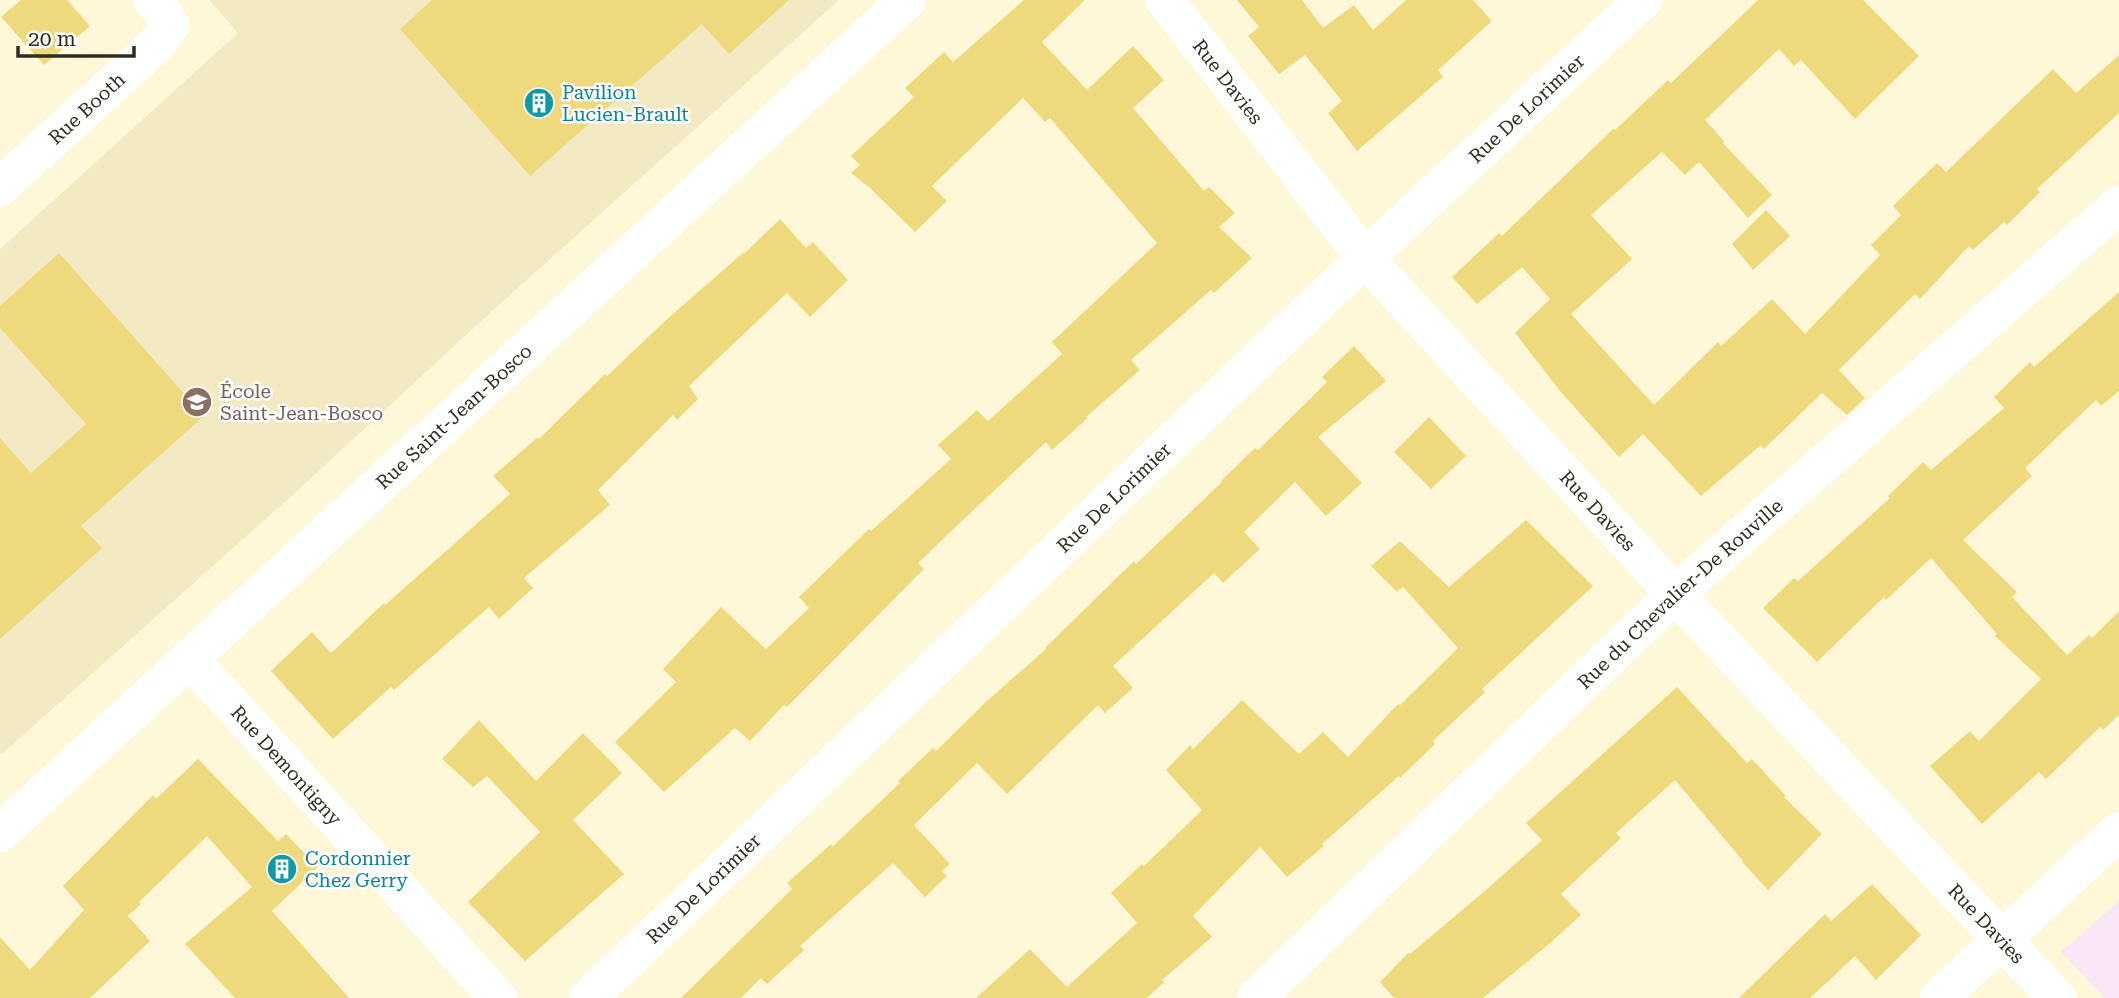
<svg xmlns="http://www.w3.org/2000/svg" width="2119" height="998" font-family="'Roboto Serif',serif">
	<style>
		.commercial { fill: #f9e6f6 }
		.built { fill: #f3eac4 }
		.building { fill: #efd97d }
		.lines { fill: none; stroke-linecap: round; stroke-linejoin: round }
		.minor { stroke: #fff; stroke-width: 38 }
		.labels { text-anchor: middle; stroke-width: 5; stroke-linejoin: round; paint-order: stroke }
		.street-label { font-size: 19px; fill: #2f2c20; stroke: #fff }
		.culture-label { font-size: 19px; fill: #0d838f; stroke: #fff; text-anchor: start }
		.education-label { font-size: 19px; fill: #785e54; stroke: #fff; text-anchor: start }
	</style>
	<rect width="100%" height="100%" fill="#fef7d8"/>
	<path class="commercial" d="M 2119,901 L 2119,998 L 2105,998 L 2061,952 Z"/>
	<path class="built" d="M 209,0 L 839,0 L 491,312 L 297,491 L 2,754 L 0,753 L 0,249 L 238,33 Z"/>
	<path class="building" d="M 21,0 L 67,0 L 90,26 L 44,65 L 1,17 Z
		M 432,0 L 789,0 L 729,54 L 702,24 L 530,176 L 400,29 Z
		M 1024,0 L 1085,0 L 1042,42 L 1087,90 L 1133,46 L 1164,80 L 1133,108 L 1204,191 L 1209,187 L 1235,213 L 1219,227 L 1252,258 L 1214,293 L 1211,290 L 1131,360 L 1140,370 L 1086,417 L 1088,418 L 1052,450 L 1046,442 L 965,518 L 918,563 L 924,569 L 787,707 L 784,705 L 750,741 L 735,728 L 664,792 L 615,742 L 676,682 L 663,669 L 721,607 L 766,649 L 809,608 L 799,597 L 869,529 L 871,531 L 951,459 L 938,445 L 977,410 L 988,421 L 1062,354 L 1052,342 L 1157,243 L 1050,118 L 1045,122 L 1023,98 L 932,186 L 947,201 L 915,232 L 870,188 L 851,173 L 860,165 L 851,156 L 914,97 L 905,88 L 944,52 L 953,62 Z
		M 1237,0 L 1302,0 L 1323,28 L 1354,5 L 1373,30 L 1406,0 L 1473,0 L 1492,21 L 1438,70 L 1443,77 L 1357,151 L 1328,113 L 1342,101 L 1305,55 L 1279,74 L 1248,36 L 1259,27 Z
		M 1758,0 L 1863,0 L 1919,56 L 1855,119 L 1801,60 L 1794,66 L 1779,49 L 1705,120 L 1724,141 L 1723,143 L 1772,195 L 1748,218 L 1699,162 L 1685,175 L 1662,152 L 1591,215 L 1632,259 L 1571,314 L 1654,405 L 1718,342 L 1721,346 L 1772,299 L 1805,334 L 1880,255 L 1871,245 L 1901,215 L 1893,206 L 1937,163 L 1946,172 L 2053,69 L 2076,93 L 2119,55 L 2119,113 L 2037,189 L 2040,192 L 2007,225 L 2004,222 L 1973,250 L 1969,246 L 1920,299 L 1915,294 L 1839,370 L 1865,398 L 1847,415 L 1822,393 L 1764,449 L 1761,445 L 1701,496 L 1643,434 L 1619,457 L 1560,391 L 1515,333 L 1550,299 L 1522,267 L 1477,304 L 1452,277 L 1499,233 L 1502,236 L 1613,129 L 1615,130 L 1668,80 L 1671,83 Z
		M 1766,210 L 1790,236 L 1753,270 L 1732,244 Z
		M 780,219 L 806,248 L 813,242 L 848,280 L 810,317 L 787,293 L 689,386 L 698,399 L 677,420 L 673,415 L 598,490 L 610,505 L 524,578 L 533,588 L 499,619 L 489,607 L 394,690 L 391,687 L 333,739 L 271,671 L 312,632 L 331,653 L 384,603 L 385,605 L 454,544 L 510,494 L 493,476 L 538,437 L 539,439 L 605,374 L 607,376 L 666,320 L 744,252 L 745,253 Z
		M 59,253 L 204,416 L 81,526 L 102,548 L 0,639 L 0,438 L 31,473 L 86,424 L 0,328 L 0,306 Z
		M 2119,292 L 2119,391 L 2101,406 L 2096,400 L 2025,468 L 2032,476 L 1963,540 L 2017,592 L 2012,597 L 2067,655 L 2089,635 L 2092,638 L 2119,611 L 2119,715 L 2103,730 L 2100,727 L 2046,779 L 2039,772 L 1982,824 L 1930,766 L 1970,731 L 1979,741 L 2041,679 L 1995,636 L 1997,634 L 1931,558 L 1886,600 L 1884,597 L 1817,662 L 1763,608 L 1794,578 L 1798,581 L 1890,498 L 1888,496 L 1923,462 L 1931,470 L 2004,408 L 1994,397 L 2030,362 L 2034,367 Z
		M 1354,346 L 1386,381 L 1318,437 L 1362,483 L 1326,516 L 1295,482 L 1244,532 L 1260,549 L 1223,583 L 1214,573 L 1113,666 L 1133,688 L 1105,713 L 1098,705 L 1007,794 L 977,763 L 914,825 L 950,864 L 942,871 L 947,876 L 925,897 L 893,863 L 800,946 L 804,950 L 767,984 L 761,978 L 741,998 L 681,998 L 792,889 L 787,883 L 831,844 L 833,846 L 900,783 L 898,781 L 933,748 L 936,751 L 988,700 L 1046,649 L 1045,648 L 1134,561 L 1136,564 L 1222,482 L 1221,481 L 1255,448 L 1258,450 L 1327,382 L 1322,377 Z
		M 1429,417 L 1466,456 L 1431,489 L 1394,452 Z
		M 1526,520 L 1593,586 L 1482,689 L 1485,692 L 1433,741 L 1435,744 L 1400,778 L 1399,776 L 1322,844 L 1324,846 L 1287,877 L 1260,847 L 1193,916 L 1212,937 L 1162,980 L 1164,982 L 1147,998 L 976,998 L 1030,949 L 1067,987 L 1137,923 L 1111,893 L 1142,864 L 1144,866 L 1202,810 L 1166,770 L 1190,745 L 1193,749 L 1242,700 L 1299,754 L 1323,732 L 1348,757 L 1398,704 L 1400,705 L 1458,648 L 1403,587 L 1397,592 L 1371,566 L 1400,541 L 1449,587 Z
		M 1677,687 L 1747,763 L 1752,759 L 1786,796 L 1784,797 L 1822,834 L 1768,890 L 1742,862 L 1743,861 L 1675,780 L 1616,833 L 1621,838 L 1561,894 L 1581,915 L 1549,944 L 1483,998 L 1394,998 L 1380,982 L 1408,953 L 1410,954 L 1486,890 L 1542,840 L 1526,823 Z
		M 479,720 L 536,781 L 583,733 L 622,773 L 573,820 L 624,874 L 525,961 L 468,902 L 540,832 L 487,776 L 473,787 L 442,759 Z
		M 198,759 L 278,841 L 286,834 L 318,867 L 272,911 L 349,998 L 235,998 L 185,944 L 252,887 L 207,836 L 139,902 L 141,904 L 128,916 L 150,941 L 90,998 L 0,998 L 0,937 L 30,970 L 84,910 L 63,886 L 153,795 L 156,799 Z
		M 1872,884 L 1921,935 L 1876,980 L 1855,956 L 1810,998 L 1739,998 L 1825,914 L 1831,921 Z"/>
	<g class="lines">
		<g class="minor">
			<path id="s1" d="M 1165,0 L 1365,258 L 1675,594 L 2057,998"/>
			<path id="s2" d="M 0,187 L 157,44 L 170,26 L 161,10 L 152,0"/>
			<path id="s3" d="M 190,657 L 211,682 L 498,998"/>
			<path id="s4" d="M 0,833 L 907,0"/>
			<path id="s5" d="M 588,998 L 1365,258 L 1643,0"/>
			<path id="s6" d="M 1256,998 L 1675,594 L 2119,205"/>
			<path d="M 1939,998 L 2119,831"/>
		</g>
	</g>
	<defs>
		<g id="building-disc" transform="scale(1.575)"><circle r="9.5" fill="#0f9aa8" stroke="#fff"/><path d="M-4-6H4V6H1V3H-1V6H-4ZM-2.5-4.3h1.7v1.8h-1.7ZM.8-4.3h1.7v1.8H.8ZM-2.5-1h1.7V.8h-1.7ZM.8-1h1.7V.8H.8Z" fill="#fff"/></g>
		<g id="school-disc" transform="scale(1.575)"><circle r="9.5" fill="#8d6e63" stroke="#fff"/><path d="M0-5L7-2L0 1L-7-2ZM-4 1L0 2.5L4 1V4Q0 6-4 4Z" fill="#fff"/></g>
	</defs>
	<g fill-rule="evenodd">
		<use href="#building-disc" x="539" y="103"/>
		<use href="#school-disc" x="197" y="402"/>
		<use href="#building-disc" x="282" y="869"/>
	</g>
	<g class="labels">
		<g class="street-label">
			<text dy="7" stroke="none"><textPath href="#s1" startOffset="103">Rue Davies</textPath></text>
			<text dy="7" stroke="none"><textPath href="#s2" startOffset="117">Rue Booth</textPath></text>
			<text dy="7" stroke="none"><textPath href="#s5" startOffset="1293">Rue De Lorimier</textPath></text>
			<text dy="7" stroke="none"><textPath href="#s4" startOffset="616">Rue Saint-Jean-Bosco</textPath></text>
			<text dy="7" stroke="none"><textPath href="#s5" startOffset="726">Rue De Lorimier</textPath></text>
			<text dy="7" stroke="none"><textPath href="#s1" startOffset="670">Rue Davies</textPath></text>
			<text dy="7" stroke="none"><textPath href="#s6" startOffset="586">Rue du Chevalier-De Rouville</textPath></text>
			<text dy="7" stroke="none"><textPath href="#s3" startOffset="145">Rue Demontigny</textPath></text>
			<text dy="7" stroke="none"><textPath href="#s5" startOffset="159">Rue De Lorimier</textPath></text>
			<text dy="7" stroke="none"><textPath href="#s1" startOffset="1237">Rue Davies</textPath></text>
		</g>
		<g class="culture-label">
			<text x="562" y="99">Pavilion<tspan x="562" dy="22">Lucien-Brault</tspan></text>
			<text x="305" y="865">Cordonnier<tspan x="305" dy="22">Chez Gerry</tspan></text>
		</g>
		<g class="education-label">
			<text x="220" y="398">École<tspan x="220" dy="22">Saint-Jean-Bosco</tspan></text>
		</g>
	</g>
	<path d="M18 46v10h116v-10" fill="none" stroke="#2f2c20" stroke-width="3.5"/>
	<text x="28" y="46" font-size="21" fill="#2f2c20" stroke="#ffffff" stroke-width="5" paint-order="stroke">20 m</text>
</svg>
